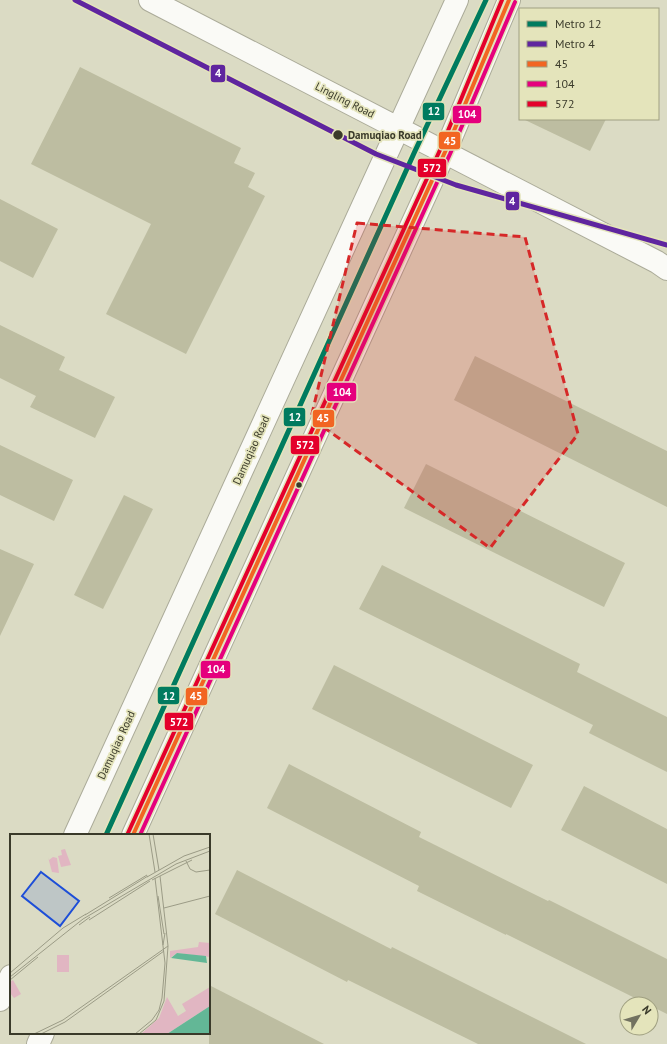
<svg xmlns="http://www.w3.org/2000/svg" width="667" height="1044" font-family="'PT Sans',sans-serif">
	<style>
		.building { fill: #bdbda1 }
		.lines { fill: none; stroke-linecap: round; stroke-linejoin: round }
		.minor-casing { stroke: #abab99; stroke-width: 24 }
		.minor { stroke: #fafaf6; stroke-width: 22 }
		.bus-1-casing { stroke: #e4e4bb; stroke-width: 7 }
		.bus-2-casing { stroke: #e4e4bb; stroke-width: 7 }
		.bus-3-casing { stroke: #e4e4bb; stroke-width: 7 }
		.bus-1 { stroke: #f26522; stroke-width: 4 }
		.bus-2 { stroke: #e5007d; stroke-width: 4 }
		.bus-3 { stroke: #e4002b; stroke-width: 4 }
		.metro-1-casing { stroke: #e4e4bb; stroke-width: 8 }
		.metro-2-casing { stroke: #e4e4bb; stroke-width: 8 }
		.metro-1 { stroke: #007b5f; stroke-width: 5 }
		.metro-2 { stroke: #5f259f; stroke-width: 5 }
		.marked { fill: #d62828; fill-opacity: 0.2; stroke: #d62828; stroke-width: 3; stroke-dasharray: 8 5; stroke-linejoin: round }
		.stop-dot { fill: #3a3a2a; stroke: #e4e4bb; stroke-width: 1.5 }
		.labels { text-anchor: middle; stroke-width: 3.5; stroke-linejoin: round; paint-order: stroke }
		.street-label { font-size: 11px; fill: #3a3a2a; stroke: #e4e4bb }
		.stop-label { font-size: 11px; font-weight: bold; fill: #3a3a2a; stroke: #e4e4bb; text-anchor: start }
		.inset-road { fill: none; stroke: #9b9b86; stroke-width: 1 }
		.view { fill: #1d4ed8; fill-opacity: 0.15; stroke: #1d4ed8; stroke-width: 2 }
		.inset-edge { fill: none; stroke: #3a3a2a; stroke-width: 2 }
		.line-badge { stroke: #e4e4bb; stroke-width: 1.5 }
		.badge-label { font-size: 11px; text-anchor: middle; font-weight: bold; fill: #fff }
	</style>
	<rect width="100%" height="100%" fill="#dbdbc4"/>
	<path class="building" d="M 80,67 L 241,148 L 234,163 L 255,173 L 248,187 L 265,196 L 186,354 L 106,314 L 151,224 L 31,164 Z
		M 523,119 L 606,119 L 590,151 Z
		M 0,199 L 58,229 L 33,278 L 0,261 Z
		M 0,325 L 65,357 L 59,370 L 115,397 L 95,438 L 30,407 L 36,396 L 0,378 Z
		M 475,356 L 667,451 L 667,507 L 454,400 Z
		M 0,445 L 73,480 L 54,521 L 0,495 Z
		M 426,464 L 625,563 L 604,607 L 404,508 Z
		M 124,495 L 153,509 L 103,609 L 74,595 Z
		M 0,549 L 34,564 L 0,636 Z
		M 382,565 L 580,664 L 577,672 L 667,717 L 667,772 L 589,733 L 593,725 L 359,609 Z
		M 334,665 L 533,765 L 511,808 L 312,709 Z
		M 289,764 L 421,832 L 419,837 L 548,901 L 549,900 L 667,959 L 667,1014 L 651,1006 L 651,1004 L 647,1004 L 506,934 L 506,935 L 417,891 L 419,886 L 267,808 Z
		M 584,786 L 667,829 L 667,884 L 561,830 Z
		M 237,870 L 391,949 L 392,947 L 586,1044 L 478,1044 L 348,980 L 347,982 L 215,914 Z
		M 209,985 L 324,1044 L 209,1044 Z"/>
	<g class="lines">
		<g class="minor-casing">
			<path id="minor" d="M 150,0 L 657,262 L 667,269
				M 75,835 L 457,0
				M 133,835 L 445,152 L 509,0
				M 0,1000 L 11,976
				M 38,1044 L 43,1033"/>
		</g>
		<use href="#minor" class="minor"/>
		<g class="bus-1-casing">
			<path id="bus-1" d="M 133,835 L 445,152 L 509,0"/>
		</g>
		<g class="bus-2-casing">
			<path id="bus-2" d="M 140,835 L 450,154 L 515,2"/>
		</g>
		<g class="bus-3-casing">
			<path id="bus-3" d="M 128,833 L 440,150 L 502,0"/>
		</g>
		<use href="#bus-1" class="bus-1"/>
		<use href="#bus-2" class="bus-2"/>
		<use href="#bus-3" class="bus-3"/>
		<g class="metro-1-casing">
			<path id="metro-1" d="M 106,835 L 415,151 L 486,0"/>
		</g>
		<g class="metro-2-casing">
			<path id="metro-2" d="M 75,0 L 376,154 L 456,185 L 667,245"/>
		</g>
		<use href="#metro-1" class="metro-1"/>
		<use href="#metro-2" class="metro-2"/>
	</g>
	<path class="marked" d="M 357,223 L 525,237 L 578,434 L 490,548 L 311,418 Z"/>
	<g class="stop-dot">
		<circle cx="338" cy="135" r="5.5"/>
		<circle cx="299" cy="485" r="3.5"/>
	</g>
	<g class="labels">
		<g class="street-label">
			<text transform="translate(345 100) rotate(27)" y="4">Lingling Road</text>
			<text transform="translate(251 450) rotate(-66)" y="4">Damuqiao Road</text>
			<text transform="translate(116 745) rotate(-65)" y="4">Damuqiao Road</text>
		</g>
		<g class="stop-label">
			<text x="348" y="139">Damuqiao Road</text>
		</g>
	</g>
	<g transform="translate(10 834)">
		<rect width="200" height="200" fill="#dbdbc4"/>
		<path d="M 38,23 L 39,26 L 43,23 L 47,24 L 49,39 L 42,38 ZM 189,108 L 200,109 L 200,123 L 167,119 L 160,124 L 160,117 L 188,113 ZM 47,121 L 59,121 L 59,138 L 47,138 ZM 3,146 L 11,160 L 4,164 L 0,159 L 0,148 ZM 200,153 L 200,172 L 157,200 L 131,200 L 149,184 L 157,163 L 168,182 L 176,177 L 172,170 Z" fill="#e1b6c2"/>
		<path d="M 55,15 L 61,31 L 51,33 L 48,22 L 52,21 L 51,16 Z" fill="#e1b6c2"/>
		<path d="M 167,119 L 196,122 L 197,129 L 161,124 ZM 200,172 L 200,200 L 157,200 Z" fill="#63b796"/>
		<path class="inset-road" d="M 139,0 L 145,38M 143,0 L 149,36M 176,27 L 180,35 L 186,38 L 200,36M 137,43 L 174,22 L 200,13M 142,46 L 182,26M 148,62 L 154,100M 99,64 L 137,41M 154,74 L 200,62M 75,81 L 138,42M 79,86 L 140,47M 69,91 L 80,83M 153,111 L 155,99M 0,139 L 53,94 L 76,80M 0,143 L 73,85 L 166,30 L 200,17M 0,146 L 28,123M 24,200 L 53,186 L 158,112M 31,200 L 55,188 L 154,117M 125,200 L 142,186 L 149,176 L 152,164 L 155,129 L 145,44M 129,200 L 146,186 L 154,167 L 158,112 L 150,42"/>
		<path class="view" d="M 31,38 L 69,67 L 50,92 L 12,62 Z"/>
		<rect width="200" height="200" class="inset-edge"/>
	</g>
	<g class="line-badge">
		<rect x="210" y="64" width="16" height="19" rx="4" fill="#5f259f"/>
		<rect x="422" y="102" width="23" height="19" rx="4" fill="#007b5f"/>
		<rect x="452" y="105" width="30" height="19" rx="4" fill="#e5007d"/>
		<rect x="438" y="131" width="23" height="19" rx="4" fill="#f26522"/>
		<rect x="417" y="158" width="30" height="20" rx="4" fill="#e4002b"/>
		<rect x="505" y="191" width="15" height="20" rx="4" fill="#5f259f"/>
		<rect x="326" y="382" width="31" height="20" rx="4" fill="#e5007d"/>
		<rect x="283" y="407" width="23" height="20" rx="4" fill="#007b5f"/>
		<rect x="312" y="409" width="23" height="19" rx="4" fill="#f26522"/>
		<rect x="290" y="435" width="30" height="20" rx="4" fill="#e4002b"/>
		<rect x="200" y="660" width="31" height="19" rx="4" fill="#e5007d"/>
		<rect x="157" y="686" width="23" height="19" rx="4" fill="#007b5f"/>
		<rect x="185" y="687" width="23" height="19" rx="4" fill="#f26522"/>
		<rect x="164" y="712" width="30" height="19" rx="4" fill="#e4002b"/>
	</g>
	<g class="badge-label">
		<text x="218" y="77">4</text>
		<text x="434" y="115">12</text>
		<text x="467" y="118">104</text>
		<text x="450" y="145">45</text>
		<text x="432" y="172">572</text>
		<text x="512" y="205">4</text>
		<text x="342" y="396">104</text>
		<text x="295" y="421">12</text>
		<text x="323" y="422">45</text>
		<text x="305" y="449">572</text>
		<text x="216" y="673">104</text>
		<text x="169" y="700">12</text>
		<text x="196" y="700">45</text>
		<text x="179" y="726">572</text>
	</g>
	<rect x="519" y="8" width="140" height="112" fill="#e4e4bb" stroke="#a0a081"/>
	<rect x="527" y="21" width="20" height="6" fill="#007b5f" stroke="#a0a081"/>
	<text x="555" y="28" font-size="12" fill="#3a3a2a">Metro 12</text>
	<rect x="527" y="41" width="20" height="6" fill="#5f259f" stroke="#a0a081"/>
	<text x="555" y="48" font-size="12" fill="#3a3a2a">Metro 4</text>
	<rect x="527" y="61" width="20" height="6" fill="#f26522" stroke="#a0a081"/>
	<text x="555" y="68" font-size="12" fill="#3a3a2a">45</text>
	<rect x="527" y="81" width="20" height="6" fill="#e5007d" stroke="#a0a081"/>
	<text x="555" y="88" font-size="12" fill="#3a3a2a">104</text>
	<rect x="527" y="101" width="20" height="6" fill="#e4002b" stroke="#a0a081"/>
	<text x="555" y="108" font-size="12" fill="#3a3a2a">572</text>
	<g transform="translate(639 1016) rotate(52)"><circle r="19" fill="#e4e4bb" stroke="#a0a081"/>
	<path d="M0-3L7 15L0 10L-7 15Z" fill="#727260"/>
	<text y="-6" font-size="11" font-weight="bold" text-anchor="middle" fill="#3a3a2a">N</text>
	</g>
</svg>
